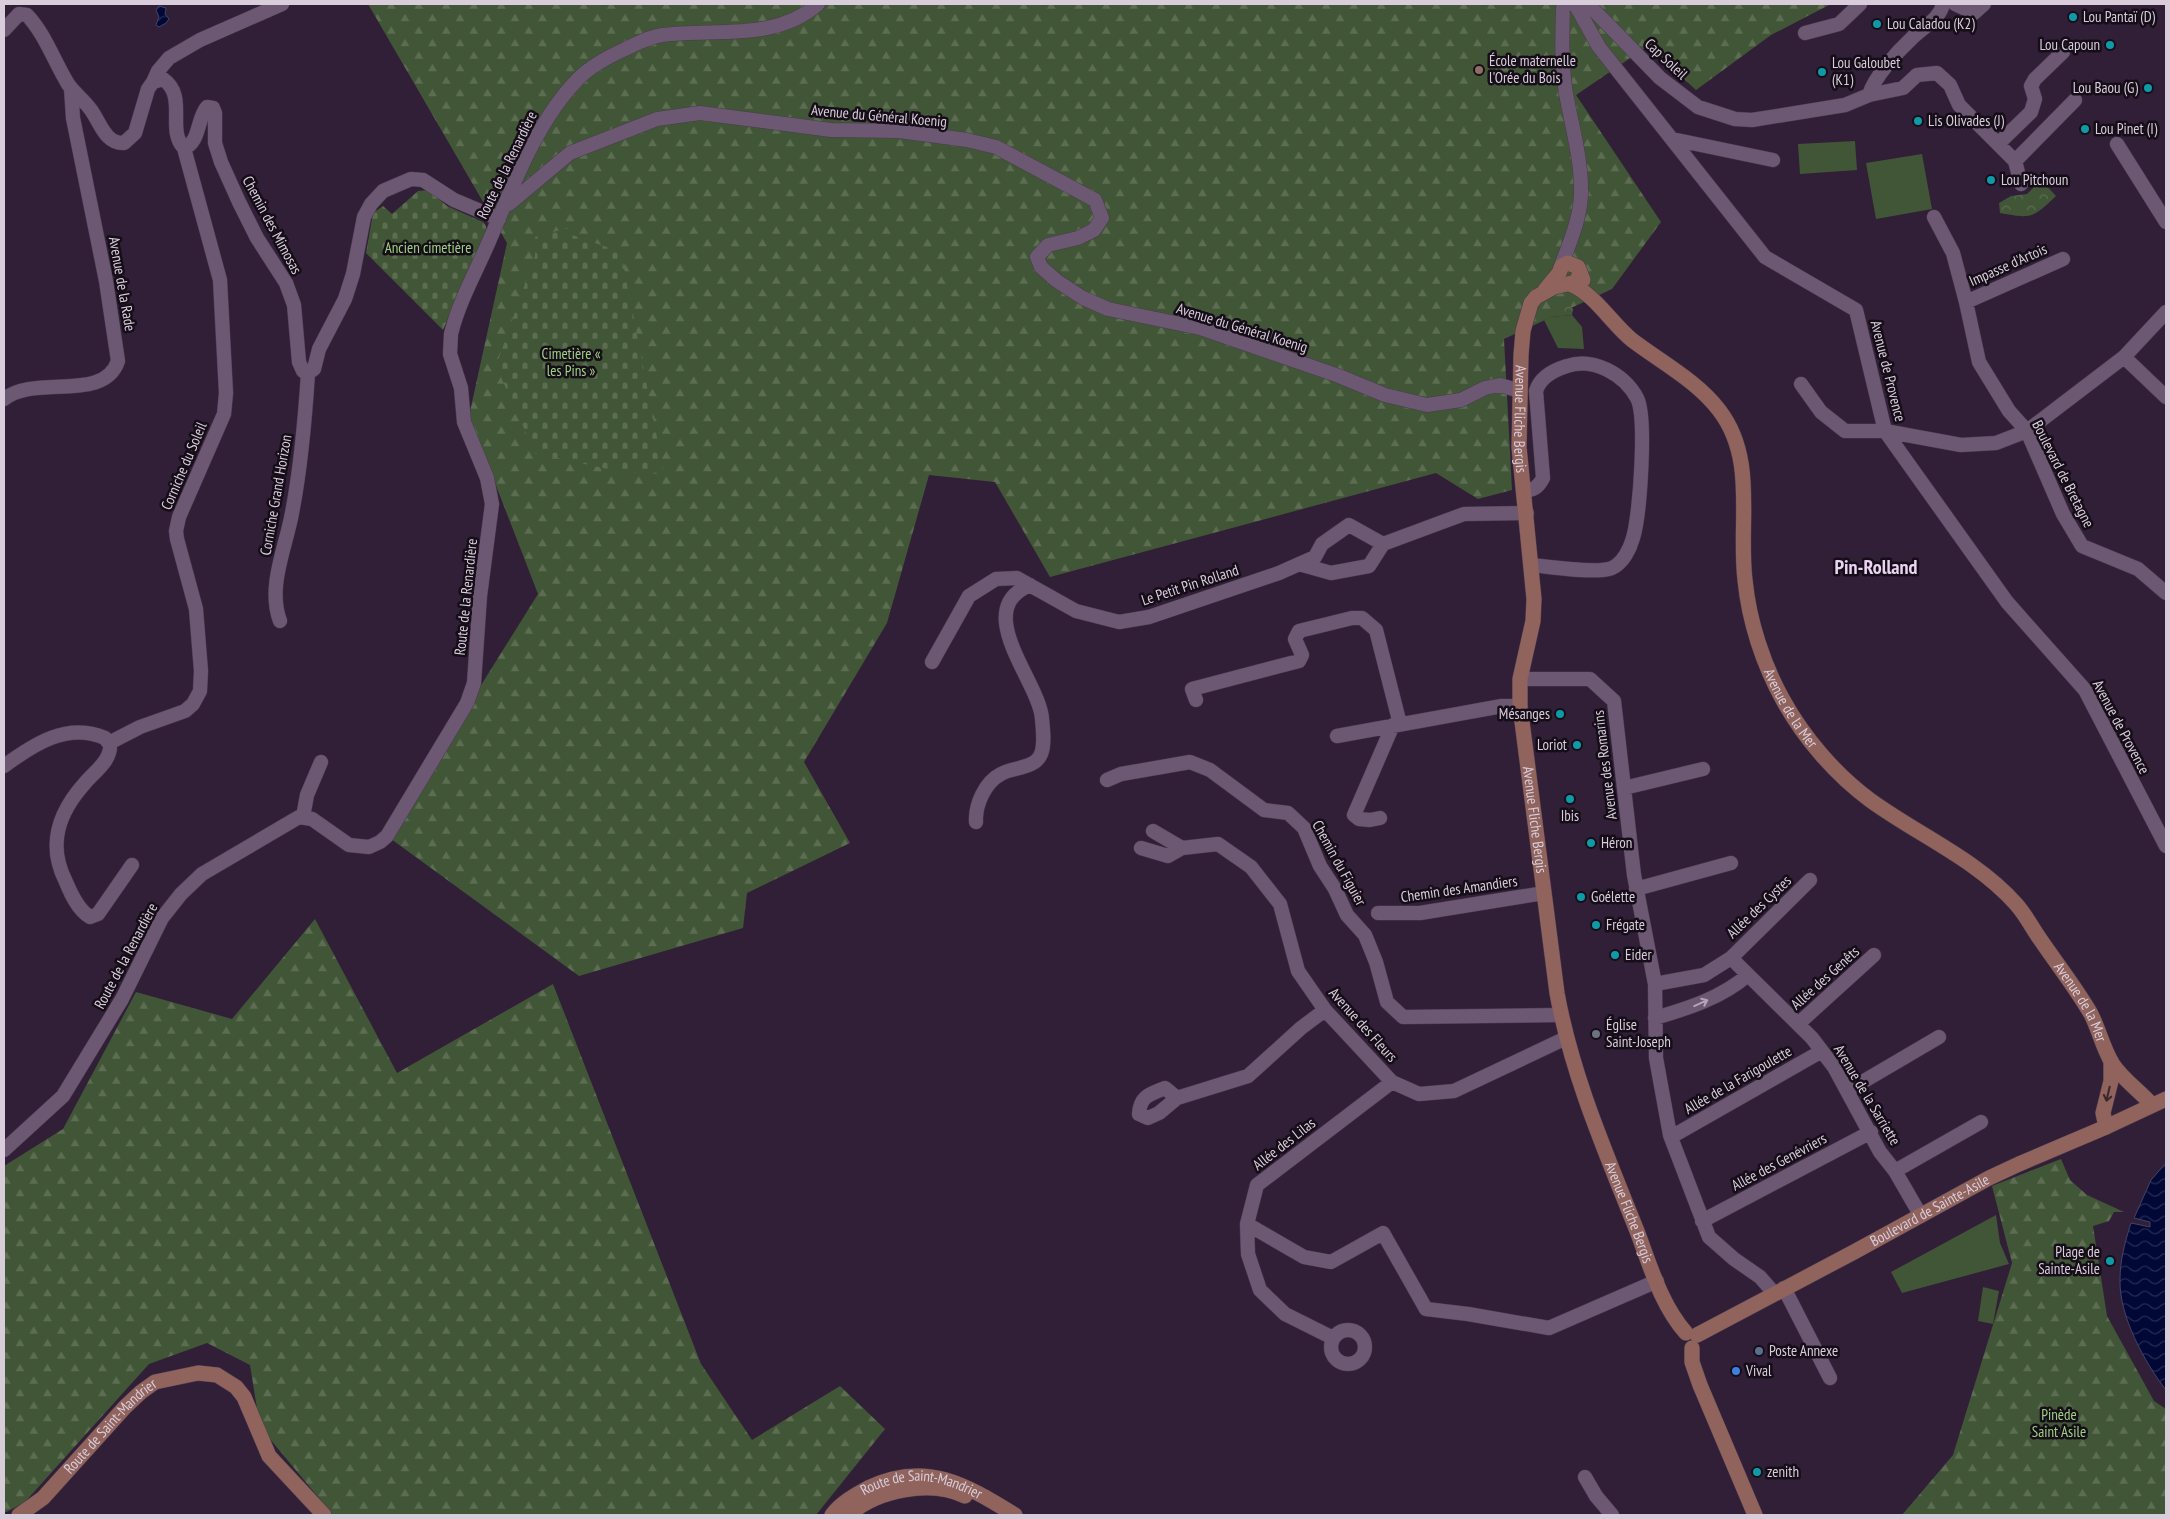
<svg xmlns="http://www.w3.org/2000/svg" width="2170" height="1519" font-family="'PT Sans Narrow',sans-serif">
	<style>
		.forest { fill: url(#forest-firs) }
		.cemetery { fill: url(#cemetery-stones) }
		.park { fill: url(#park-crowns) }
		.garden { fill: #415636 }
		.water { fill: url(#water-waves); stroke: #424368 }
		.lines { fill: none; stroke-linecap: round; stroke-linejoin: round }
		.street-casing { stroke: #4b3b4f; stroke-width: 15 }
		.secondary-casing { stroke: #4b3b4f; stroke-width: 16 }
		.street { stroke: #6c5872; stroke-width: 14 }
		.secondary { stroke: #90635c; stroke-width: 15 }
		.oneway { stroke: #b3a4b7 }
		.oneway2 { stroke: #3a272c }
		.culture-dot { fill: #0f9aa8; stroke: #150d17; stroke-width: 2 }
		.education-dot { fill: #8d6e63; stroke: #150d17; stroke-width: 2 }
		.worship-dot { fill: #6b7280; stroke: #150d17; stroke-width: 2 }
		.service-dot { fill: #5c6f8a; stroke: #150d17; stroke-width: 2 }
		.shop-dot { fill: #3f7fe0; stroke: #150d17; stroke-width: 2 }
		.labels { text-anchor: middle; stroke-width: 5; stroke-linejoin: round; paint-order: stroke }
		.poi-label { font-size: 15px; fill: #d9cddc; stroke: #150d17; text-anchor: start }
		.street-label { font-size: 15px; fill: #d9cddc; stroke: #150d17 }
		.park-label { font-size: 15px; fill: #9ed283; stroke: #150d17 }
		.district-label { font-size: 20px; font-weight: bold; fill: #ebd3f2; stroke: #150d17 }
	</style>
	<defs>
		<pattern id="forest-firs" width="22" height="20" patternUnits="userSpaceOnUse" patternTransform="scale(1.25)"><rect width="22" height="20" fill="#415636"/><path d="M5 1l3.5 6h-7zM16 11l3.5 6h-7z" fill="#5c6d52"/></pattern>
		<pattern id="cemetery-stones" width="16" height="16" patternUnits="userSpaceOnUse" patternTransform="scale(1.25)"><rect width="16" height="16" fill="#415636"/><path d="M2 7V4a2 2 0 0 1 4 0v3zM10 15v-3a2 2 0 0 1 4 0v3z" fill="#5c6d52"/></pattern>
		<pattern id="park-crowns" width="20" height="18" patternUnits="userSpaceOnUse" patternTransform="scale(1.25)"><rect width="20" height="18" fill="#415636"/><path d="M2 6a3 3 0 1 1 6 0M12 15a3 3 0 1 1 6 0" fill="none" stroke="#5c6d52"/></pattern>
		<pattern id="water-waves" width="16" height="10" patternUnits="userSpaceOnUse" patternTransform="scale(1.25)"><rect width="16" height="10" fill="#010836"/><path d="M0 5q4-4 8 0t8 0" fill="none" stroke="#252b52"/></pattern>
	</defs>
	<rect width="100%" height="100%" fill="#311f37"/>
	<path class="forest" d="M 368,4 L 1831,4 L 1771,35 L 1696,90 L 1648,46 L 1576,95 L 1661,222 L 1612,289 L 1504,339 L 1512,490 L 1478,499 L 1436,473 L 1050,577 L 995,482 L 929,475 L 887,623 L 804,762 L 850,843 L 747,893 L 743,928 L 579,976 L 387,836 L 538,594 L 469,416 L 507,243 Z
		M 315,919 L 397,1073 L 553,984 L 701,1364 L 752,1440 L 840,1386 L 885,1429 L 816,1515 L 333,1515 L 260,1427 L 250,1365 L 207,1343 L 149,1364 L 24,1503 L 4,1513 L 4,1166 L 63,1129 L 136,992 L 232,1019 Z
		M 2061,1159 L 2070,1180 L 2087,1195 L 2124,1212 L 2114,1212 L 2109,1221 L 2093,1226 L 2107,1316 L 2154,1401 L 2166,1409 L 2166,1515 L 1902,1515 L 1953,1455 L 2012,1263 L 1992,1186 Z"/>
	<path class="cemetery" d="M 429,190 L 447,206 L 483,222 L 486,226 L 486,231 L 443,330 L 366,253 L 373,213 L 383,206 L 392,214 L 418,191 Z
		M 571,227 L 572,235 L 621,252 L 664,474 L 621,472 L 535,453 L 496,366 L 535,256 L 535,237 Z"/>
	<path class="park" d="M 2041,180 L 2056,196 C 2033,218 2032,219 2000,213 L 1999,203 L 2011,196 L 2027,194 Z
		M 1562,300 L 1573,309 L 1572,315 L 1551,317 L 1552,306 Z"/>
	<path class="garden" d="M 1855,141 L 1857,170 L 1800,174 L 1798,144 Z
		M 1922,154 L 1932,209 L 1876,219 L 1866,163 Z
		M 1572,315 L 1582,327 L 1584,349 L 1558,348 L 1544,320 L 1551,317 Z
		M 1996,1215 L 2000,1243 L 2009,1264 L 1902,1293 L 1891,1272 Z
		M 1983,1287 L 1999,1291 L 1993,1324 L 1978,1321 Z"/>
	<path class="water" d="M 159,6 L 166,8 L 165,14 L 169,19 L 166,23 L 159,27 L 156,25 L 159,17 L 156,10 Z
		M 2166,1163 L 2166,1390 C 2145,1363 2119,1316 2120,1280 C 2120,1260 2125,1242 2131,1223 L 2150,1227 L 2150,1222 L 2134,1218 L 2151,1180 Z"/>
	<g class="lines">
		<g class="street-casing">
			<path id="street" d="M 1575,4 L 1599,47 L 1765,257 L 1856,310 L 1885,431 L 2007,602 L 2085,690 L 2166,846
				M 1588,4 L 1660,78 L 1698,107 L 1735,119 L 1752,120 L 1845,105 L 1869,95 L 1903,88 L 1917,75 L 1937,73 L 1950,85 L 1959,105 L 2015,161 L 2075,100
				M 1955,4 L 1974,13 L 1984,4
				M 4,30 L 19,14 L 27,15 C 45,34 54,61 68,84 C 74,93 84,100 91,110 C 100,122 105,144 124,143 L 135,133 L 148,89 L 153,82 L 163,79 C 188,96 166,130 184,148 C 200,143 197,118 207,107 L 213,108 L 215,113 L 215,143 L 221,162 L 239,202 L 257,238 L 286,283 L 294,305 L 299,362 L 303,371 L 308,373 L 314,369 L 319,349 L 345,299 L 353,274 L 364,217 L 371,204 L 383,191 L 411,179 L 423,180 L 454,200 L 499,219
				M 1805,33 L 1839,24 L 1860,4
				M 153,82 L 158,71 L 169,58 L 200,40 L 282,4
				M 1869,95 C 1874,77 1898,51 1912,38 C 1923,27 1940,19 1943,4
				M 1672,139 L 1773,160
				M 1999,143 L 2031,112 L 2035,99 L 2031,86 L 2035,79 L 2063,52
				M 2117,144 L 2166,222
				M 2015,161 L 2021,184
				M 509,204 L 570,153 L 657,119 L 700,113 L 831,130 L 899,131 L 967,140 L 996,147 L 1095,200 L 1102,218 L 1094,230 L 1078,238 L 1048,245 L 1037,257 L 1041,267 L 1057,281 L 1083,298 L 1108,309 L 1200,328 L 1339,376 L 1385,395 L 1427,405 L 1461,400 L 1485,388 L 1500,385 L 1520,391
				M 1934,217 L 1953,253 L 1966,302 L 1979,362 L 2009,411 L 2027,431 L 2063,514 L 2082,546 L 2138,569 L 2166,593
				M 1560,269 C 1568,246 1580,221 1581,195 C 1582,165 1574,134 1568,104 C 1561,73 1562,40 1563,8 L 1567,4
				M 1966,302 L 2063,259
				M 2124,357 L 2166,397
				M 1801,384 L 1821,412 L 1845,431 L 1885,431 L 1961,445 L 1996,443 L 2027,431 L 2124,357 L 2166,312
				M 4,399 C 35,374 104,403 118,361 L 106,281 L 73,118 L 71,88
				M 1523,491 C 1533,490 1538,488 1543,478 L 1536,391 C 1540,377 1554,370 1567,366 C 1593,357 1624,374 1637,398 C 1647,417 1640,515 1633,538 C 1630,549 1623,563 1612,568 C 1597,574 1550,567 1532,565
				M 1299,564 L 1331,573 L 1369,566 L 1383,544 L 1464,514 L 1527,513
				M 280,621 C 267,587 286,547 292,513 C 301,467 305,420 308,373
				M 932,662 L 969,596 L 996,579 L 1017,578 L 1076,611 L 1119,622 L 1149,617 L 1279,573 L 1315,557 L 1322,544 L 1349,525 L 1383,544
				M 1520,679 L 1590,679 L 1614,701 L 1634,875 L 1655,984 L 1656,1058 L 1670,1135 L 1709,1237 L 1734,1259 L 1760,1277 L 1774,1293
				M 1196,700 L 1192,689 L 1299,661 L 1302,655 L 1295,639 L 1299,631 L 1352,618 L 1362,618 L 1376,630 L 1400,724
				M 1337,736 L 1502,706 L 1520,706
				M 109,743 L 140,727 L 185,711 L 193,704 L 200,691 L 201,671 L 196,609 L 177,539 L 176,531 L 179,517 L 224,414 L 226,393 L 220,280 L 184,148
				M 4,766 C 34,744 67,722 105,738 L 110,745 C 111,761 94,772 85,783 C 58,813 47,845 66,882 C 71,894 78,910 90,917 L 98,914 L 132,865
				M 1107,780 L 1121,774 L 1190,762 L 1210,770 L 1264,810 L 1288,813 L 1304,828 L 1320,866 L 1335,889 L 1347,915 L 1365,935 L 1376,962 L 1387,1002 L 1403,1017 L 1561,1015
				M 1624,788 L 1703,769
				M 303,817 L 307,795 L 321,762
				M 1380,818 L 1370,820 L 1359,819 L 1354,815 L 1393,725
				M 976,822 C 975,805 985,782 1001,774 C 1013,767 1035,769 1041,754 C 1045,744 1043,730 1042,719 C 1040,682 970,610 1030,585
				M 1153,831 L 1182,848 L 1218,844 L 1251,867 L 1280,904 L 1298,971 L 1325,1010 L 1392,1082 L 1419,1094 L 1454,1091 L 1566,1038
				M 1141,848 L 1168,856 L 1182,848
				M 1636,889 L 1731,863
				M 1378,913 L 1420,913 L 1544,893
				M 1731,958 L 1812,1038 L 1834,1067 L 1880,1152 L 1895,1171 L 1921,1216
				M 1655,984 L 1704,975 L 1731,958 L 1810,880
				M 1655,1018 C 1689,1008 1721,998 1748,975
				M 1798,1024 L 1874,955
				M 1847,1091 L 1939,1037
				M 1177,1098 L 1165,1088 C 1150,1094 1140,1096 1139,1114 L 1148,1118 L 1159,1113 L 1177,1098 L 1248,1076 L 1301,1028 L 1325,1010
				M 1671,1137 L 1822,1051
				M 4,1150 L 63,1096 L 122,999 L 162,918 L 181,894 L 202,874 L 299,817 L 312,819 L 349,845 L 369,847 L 380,842 L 387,836 L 467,703 L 474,683 L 480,596 L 492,504 L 487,478 L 464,422 L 461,388 L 450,354 L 451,334 C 459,301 477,270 490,239 C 513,186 537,120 579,78 C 591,66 608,57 623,50 C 636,44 648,37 662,35 C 714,28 775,42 818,4
				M 1895,1171 L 1981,1122
				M 1702,1221 L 1871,1132
				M 1247,1224 L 1304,1257 L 1331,1262 L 1383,1233 L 1426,1309 L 1468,1314 L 1549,1328 L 1657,1281
				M 1784,1288 L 1830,1378
				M1331 1347a17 17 0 1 1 34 0a17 17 0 1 1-34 0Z
				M 1333,1338 L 1285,1314 L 1260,1290 L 1248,1254 L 1247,1224 L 1257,1185 L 1392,1082
				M 1585,1477 L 1596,1496 L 1612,1515"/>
		</g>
		<g class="secondary-casing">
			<g id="secondary">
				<path id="s1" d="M 1580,273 L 1576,282 L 1554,287 L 1536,297 L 1531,303 L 1523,331 L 1521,355 L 1519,447 L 1534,599 L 1533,621 L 1520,679 L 1520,706 L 1557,993 C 1572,1076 1606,1153 1637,1231 C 1650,1265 1661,1305 1686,1333"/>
				<path id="s2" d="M 1570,284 C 1595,294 1611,323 1632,340 C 1661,362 1697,381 1719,410 C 1757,459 1738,523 1745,580 C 1749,621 1763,664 1783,700 C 1804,738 1835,774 1870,800 C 1918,835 1976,859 2016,904 C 2026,915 2032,928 2040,939 C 2057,964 2076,988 2091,1014 C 2099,1030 2103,1048 2112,1063 C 2122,1079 2140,1091 2152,1105"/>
				<path d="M 1545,290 L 1559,273 L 1562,266 L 1568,263 L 1578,267 L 1583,280"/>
				<path d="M 2106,1127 L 2103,1113 L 2111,1081 L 2111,1061"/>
				<path id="s3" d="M 1697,1335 L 1854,1252 L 1989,1178 L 2019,1164 L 2106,1127 L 2166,1099"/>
				<path d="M 1692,1348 L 1692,1362 L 1700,1385 L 1755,1515"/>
				<path id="s4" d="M 19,1515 L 43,1498 L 125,1407 L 141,1392 L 155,1382 L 198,1373 L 217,1375 L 236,1387 L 244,1397 L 269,1456 L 324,1515"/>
				<path id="s5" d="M 832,1515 C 841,1503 855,1495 868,1488 C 926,1460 966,1485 1015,1515"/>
				<path d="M 849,1515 C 876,1490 931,1479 965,1496"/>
			</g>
		</g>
		<use href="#street" class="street"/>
		<use href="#secondary" class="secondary"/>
	</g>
	<defs><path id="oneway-shaft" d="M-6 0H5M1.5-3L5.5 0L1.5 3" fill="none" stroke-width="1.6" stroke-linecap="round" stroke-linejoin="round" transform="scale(1.25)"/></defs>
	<use class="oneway" href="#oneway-shaft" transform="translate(1701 1003) rotate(-24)"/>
	<use class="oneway2" href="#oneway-shaft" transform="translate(2108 1094) rotate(103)"/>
	<g class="culture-dot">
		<circle cx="2073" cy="17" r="5"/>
		<circle cx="1877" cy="24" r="5"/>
		<circle cx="2110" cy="45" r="5"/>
		<circle cx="1822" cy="72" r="5"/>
		<circle cx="2148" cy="88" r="5"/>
		<circle cx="1918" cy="121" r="5"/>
		<circle cx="2085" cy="129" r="5"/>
		<circle cx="1991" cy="180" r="5"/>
		<circle cx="1560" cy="714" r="5"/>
		<circle cx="1577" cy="745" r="5"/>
		<circle cx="1570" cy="799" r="5"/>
		<circle cx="1591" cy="843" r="5"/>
		<circle cx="1581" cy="897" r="5"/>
		<circle cx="1596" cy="925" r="5"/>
		<circle cx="1615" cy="955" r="5"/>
		<circle cx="2110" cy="1261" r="5"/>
		<circle cx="1757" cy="1472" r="5"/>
	</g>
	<circle class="education-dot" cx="1479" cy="70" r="5"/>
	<circle class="worship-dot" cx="1596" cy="1034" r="5"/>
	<circle class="service-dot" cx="1759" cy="1351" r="5"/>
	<circle class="shop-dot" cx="1736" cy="1371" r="5"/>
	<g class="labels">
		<g class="poi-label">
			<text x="2083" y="22">Lou Pantaï (D)</text>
			<text x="1887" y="29">Lou Caladou (K2)</text>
			<text x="2100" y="50" text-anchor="end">Lou Capoun</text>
			<text x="1489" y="66">École maternelle<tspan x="1489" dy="17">l'Orée du Bois</tspan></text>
			<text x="1832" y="68">Lou Galoubet<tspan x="1832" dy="17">(K1)</tspan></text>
			<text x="2138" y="93" text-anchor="end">Lou Baou (G)</text>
			<text x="1928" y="126">Lis Olivades (J)</text>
			<text x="2095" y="134">Lou Pinet (I)</text>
			<text x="2001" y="185">Lou Pitchoun</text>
			<text x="1550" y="719" text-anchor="end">Mésanges</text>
			<text x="1567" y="750" text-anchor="end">Loriot</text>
			<text x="1570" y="821" text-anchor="middle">Ibis</text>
			<text x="1601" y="848">Héron</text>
			<text x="1591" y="902">Goélette</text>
			<text x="1606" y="930">Frégate</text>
			<text x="1625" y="960">Eider</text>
			<text x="1606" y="1030">Église<tspan x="1606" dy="17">Saint-Joseph</tspan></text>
			<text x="2100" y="1257" text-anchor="end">Plage de<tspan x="2100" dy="17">Sainte-Asile</tspan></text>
			<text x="1769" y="1356">Poste Annexe</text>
			<text x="1746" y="1376">Vival</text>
			<text x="1767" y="1477">zenith</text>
		</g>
		<g class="street-label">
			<text transform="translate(1666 59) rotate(43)" y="5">Cap Soleil</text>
			<text transform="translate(879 116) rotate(5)" y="5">Avenue du Général Koenig</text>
			<text transform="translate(507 165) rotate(-64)" y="5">Route de la Renardière</text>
			<text transform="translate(272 225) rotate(62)" y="5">Chemin des Mimosas</text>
			<text transform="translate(2008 265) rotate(-24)" y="5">Impasse d'Artois</text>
			<text transform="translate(122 284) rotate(80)" y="5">Avenue de la Rade</text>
			<text transform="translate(1242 328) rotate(17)" y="5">Avenue du Général Koenig</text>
			<text transform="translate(1888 371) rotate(76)" y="5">Avenue de Provence</text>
			<text dy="5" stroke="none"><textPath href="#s1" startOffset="178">Avenue Fliche Bergis</textPath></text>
			<text transform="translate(184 466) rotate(-67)" y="5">Corniche du Soleil</text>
			<text transform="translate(2063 474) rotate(63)" y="5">Boulevard de Bretagne</text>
			<text transform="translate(276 495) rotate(-80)" y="5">Corniche Grand Horizon</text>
			<text transform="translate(1190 585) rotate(-18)" y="5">Le Petit Pin Rolland</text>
			<text transform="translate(466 597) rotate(-84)" y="5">Route de la Renardière</text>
			<text dy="5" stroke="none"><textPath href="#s2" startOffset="509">Avenue de la Mer</textPath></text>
			<text transform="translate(2121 727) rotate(62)" y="5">Avenue de Provence</text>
			<text transform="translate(1605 765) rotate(-97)" y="5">Avenue des Romarins</text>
			<text dy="5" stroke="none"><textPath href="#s1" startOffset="582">Avenue Fliche Bergis</textPath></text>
			<text transform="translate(1339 863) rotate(61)" y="5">Chemin du Figuier</text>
			<text transform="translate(1459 889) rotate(-8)" y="5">Chemin des Amandiers</text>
			<text transform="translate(1759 907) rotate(-44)" y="5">Allée des Cystes</text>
			<text transform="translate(126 956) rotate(-62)" y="5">Route de la Renardière</text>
			<text transform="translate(1825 978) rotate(-42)" y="5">Allée des Genêts</text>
			<text dy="5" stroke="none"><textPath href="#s2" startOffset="929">Avenue de la Mer</textPath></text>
			<text transform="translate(1363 1025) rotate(48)" y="5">Avenue des Fleurs</text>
			<text transform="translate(1738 1080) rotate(-30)" y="5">Allée de la Farigoulette</text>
			<text transform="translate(1867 1095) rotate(59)" y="5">Avenue de la Sarriette</text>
			<text transform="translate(1284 1144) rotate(-38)" y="5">Allée des Lilas</text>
			<text transform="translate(1779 1162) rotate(-28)" y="5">Allée des Genévriers</text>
			<text dy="5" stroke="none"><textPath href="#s3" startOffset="264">Boulevard de Sainte-Asile</textPath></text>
			<text dy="5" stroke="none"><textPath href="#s1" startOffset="988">Avenue Fliche Bergis</textPath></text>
			<text dy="5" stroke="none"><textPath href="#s4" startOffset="128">Route de Saint-Mandrier</textPath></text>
			<text dy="5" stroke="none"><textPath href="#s5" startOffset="101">Route de Saint-Mandrier</textPath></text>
		</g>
		<g class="park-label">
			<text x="428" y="253">Ancien cimetière</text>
			<text x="571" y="359">Cimetière «<tspan x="571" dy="17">les Pins »</tspan></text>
			<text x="2059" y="1420">Pinède<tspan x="2059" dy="17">Saint Asile</tspan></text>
		</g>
		<g class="district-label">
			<text x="1876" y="574">Pin-Rolland</text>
		</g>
	</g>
	<rect width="2170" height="1519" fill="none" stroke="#d9cddc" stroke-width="10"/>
</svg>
